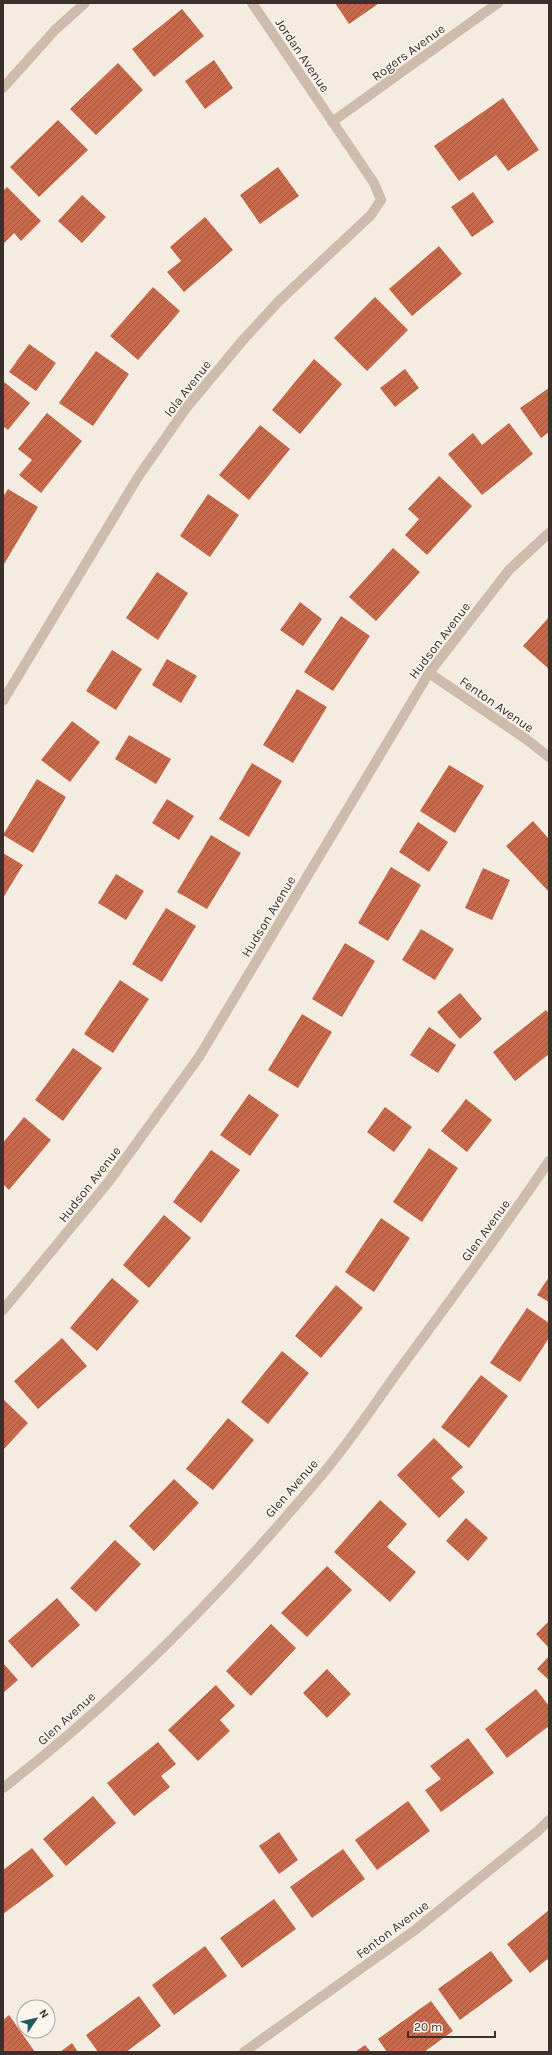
<svg xmlns="http://www.w3.org/2000/svg" width="552" height="2055" font-family="Karla,sans-serif">
	<style>
		.building { fill: url(#building-hatch) }
		.lines { fill: none; stroke-linecap: round; stroke-linejoin: round }
		.minor { stroke: #cdbbac; stroke-width: 10 }
		.labels { text-anchor: middle; stroke-width: 3; stroke-linejoin: round; paint-order: stroke }
		.street-label { font-size: 13px; fill: #3b302b; stroke: #fbf5ee }
	</style>
	<defs>
		<pattern id="building-hatch" width="6" height="6" patternUnits="userSpaceOnUse"><rect width="6" height="6" fill="#c8694b"/><path d="M-1 1l2-2M0 6l6-6M5 7l2-2" fill="none" stroke="#a4573f"/></pattern>
	</defs>
	<rect width="100%" height="100%" fill="#f4ebe1"/>
	<path class="building" d="M 335,3 L 377,3 L 378,4 L 349,24 Z
		M 182,9 L 204,36 L 154,77 L 132,49 Z
		M 214,60 L 233,88 L 205,109 L 185,81 Z
		M 118,63 L 143,90 L 96,135 L 70,109 Z
		M 503,98 L 539,150 L 508,171 L 496,155 L 459,181 L 434,146 Z
		M 58,120 L 88,150 L 39,197 L 10,167 Z
		M 278,167 L 299,196 L 260,224 L 240,195 Z
		M 7,187 L 41,221 L 21,241 L 14,233 L 3,244 L 3,191 Z
		M 473,192 L 494,222 L 472,237 L 451,207 Z
		M 82,195 L 106,217 L 82,243 L 58,221 Z
		M 205,217 L 233,250 L 184,292 L 167,272 L 181,261 L 170,247 Z
		M 439,246 L 462,274 L 412,316 L 389,289 Z
		M 153,287 L 180,311 L 138,360 L 110,336 Z
		M 375,297 L 408,330 L 367,371 L 334,338 Z
		M 29,344 L 56,363 L 36,391 L 9,372 Z
		M 96,351 L 129,374 L 93,426 L 59,403 Z
		M 314,359 L 342,384 L 300,434 L 272,410 Z
		M 405,369 L 419,388 L 395,407 L 380,388 Z
		M 3,381 L 30,403 L 8,430 L 3,426 Z
		M 549,388 L 549,432 L 541,438 L 520,408 Z
		M 47,413 L 82,441 L 41,493 L 19,475 L 32,460 L 18,449 Z
		M 509,423 L 533,454 L 482,495 L 448,454 L 473,433 L 482,445 Z
		M 260,425 L 290,449 L 249,500 L 219,475 Z
		M 439,476 L 472,506 L 427,555 L 405,535 L 419,519 L 408,509 Z
		M 8,489 L 38,507 L 4,564 L 3,497 Z
		M 208,494 L 239,515 L 210,557 L 180,536 Z
		M 393,548 L 420,572 L 376,621 L 349,597 Z
		M 157,572 L 188,593 L 158,640 L 126,618 Z
		M 300,602 L 322,619 L 303,646 L 280,630 Z
		M 341,616 L 370,636 L 333,691 L 304,672 Z
		M 549,617 L 549,669 L 523,646 Z
		M 112,650 L 142,669 L 116,710 L 86,691 Z
		M 167,659 L 197,676 L 181,703 L 152,685 Z
		M 297,689 L 327,707 L 293,763 L 263,745 Z
		M 72,721 L 100,742 L 70,782 L 41,760 Z
		M 129,735 L 171,759 L 156,784 L 115,759 Z
		M 252,763 L 282,781 L 249,837 L 219,819 Z
		M 449,765 L 484,786 L 455,833 L 420,811 Z
		M 37,779 L 66,797 L 33,853 L 3,835 Z
		M 167,799 L 194,816 L 179,840 L 152,823 Z
		M 533,821 L 549,839 L 549,892 L 506,846 Z
		M 418,822 L 448,842 L 429,872 L 399,852 Z
		M 211,835 L 241,853 L 207,909 L 177,892 Z
		M 3,853 L 23,865 L 3,898 Z
		M 391,867 L 421,885 L 388,941 L 358,923 Z
		M 483,868 L 510,880 L 492,920 L 465,908 Z
		M 116,874 L 144,891 L 126,920 L 98,903 Z
		M 166,908 L 196,926 L 162,982 L 132,964 Z
		M 421,929 L 454,949 L 435,980 L 402,960 Z
		M 345,943 L 375,961 L 342,1017 L 312,999 Z
		M 120,980 L 149,999 L 113,1053 L 84,1034 Z
		M 460,993 L 482,1019 L 460,1039 L 437,1012 Z
		M 546,1010 L 549,1014 L 549,1054 L 515,1081 L 493,1052 Z
		M 302,1014 L 332,1032 L 298,1088 L 268,1070 Z
		M 429,1027 L 456,1045 L 438,1073 L 410,1055 Z
		M 73,1048 L 102,1068 L 63,1121 L 35,1100 Z
		M 249,1094 L 279,1115 L 250,1156 L 220,1135 Z
		M 466,1099 L 492,1120 L 467,1152 L 441,1131 Z
		M 385,1107 L 412,1127 L 394,1152 L 367,1132 Z
		M 24,1117 L 51,1140 L 9,1190 L 3,1184 L 3,1143 Z
		M 429,1148 L 458,1168 L 422,1222 L 393,1202 Z
		M 211,1150 L 240,1170 L 201,1223 L 173,1202 Z
		M 164,1215 L 191,1238 L 149,1288 L 123,1265 Z
		M 381,1218 L 410,1238 L 374,1292 L 345,1272 Z
		M 549,1277 L 549,1302 L 537,1295 Z
		M 112,1278 L 139,1301 L 97,1351 L 70,1328 Z
		M 336,1285 L 363,1308 L 321,1358 L 295,1336 Z
		M 527,1308 L 549,1323 L 549,1338 L 520,1382 L 490,1363 Z
		M 62,1338 L 87,1366 L 38,1409 L 14,1381 Z
		M 282,1351 L 309,1373 L 268,1424 L 241,1402 Z
		M 481,1375 L 508,1396 L 469,1448 L 441,1427 Z
		M 3,1399 L 28,1423 L 3,1450 Z
		M 228,1418 L 254,1440 L 213,1490 L 186,1469 Z
		M 434,1438 L 463,1467 L 451,1478 L 465,1492 L 439,1518 L 397,1475 Z
		M 174,1479 L 199,1503 L 154,1551 L 129,1526 Z
		M 380,1500 L 407,1524 L 387,1547 L 416,1572 L 390,1602 L 334,1552 Z
		M 466,1518 L 488,1538 L 468,1561 L 446,1541 Z
		M 115,1540 L 141,1564 L 96,1612 L 70,1588 Z
		M 327,1566 L 352,1590 L 307,1637 L 281,1613 Z
		M 57,1598 L 80,1625 L 32,1668 L 8,1641 Z
		M 549,1621 L 549,1648 L 536,1634 Z
		M 271,1624 L 296,1648 L 251,1696 L 226,1671 Z
		M 549,1656 L 549,1680 L 537,1669 Z
		M 3,1663 L 18,1680 L 3,1693 Z
		M 327,1669 L 351,1694 L 327,1718 L 303,1693 Z
		M 216,1685 L 235,1706 L 220,1720 L 230,1731 L 198,1761 L 168,1730 Z
		M 536,1689 L 549,1706 L 549,1726 L 507,1758 L 485,1729 Z
		M 468,1738 L 494,1773 L 441,1812 L 425,1790 L 441,1779 L 430,1766 Z
		M 158,1742 L 176,1764 L 161,1776 L 170,1787 L 134,1816 L 107,1783 Z
		M 93,1796 L 116,1823 L 66,1866 L 43,1839 Z
		M 408,1801 L 430,1831 L 377,1870 L 355,1840 Z
		M 279,1832 L 298,1860 L 279,1874 L 259,1846 Z
		M 32,1848 L 54,1876 L 3,1914 L 3,1870 Z
		M 343,1849 L 365,1879 L 312,1918 L 290,1887 Z
		M 274,1899 L 296,1929 L 242,1968 L 220,1938 Z
		M 549,1910 L 549,1958 L 530,1973 L 507,1944 Z
		M 205,1946 L 227,1976 L 174,2015 L 152,1985 Z
		M 491,1951 L 513,1981 L 460,2020 L 438,1989 Z
		M 139,1996 L 161,2026 L 126,2052 L 98,2052 L 86,2035 Z
		M 431,2001 L 453,2031 L 424,2052 L 387,2052 L 378,2039 Z
		M 9,2015 L 35,2052 L 3,2052 L 3,2020 Z
		M 72,2043 L 78,2052 L 60,2052 Z
		M 365,2045 L 371,2052 L 355,2052 Z"/>
	<g class="lines">
		<path class="minor" d="M 3,88 L 55,30 L 85,3
			M 332,122 L 498,3
			M 429,673 L 526,739 L 549,757
			M 3,701 L 138,477 L 187,407 L 243,340 L 278,302 L 371,215 L 381,200 L 374,183 L 252,3
			M 3,1310 L 110,1180 L 199,1057 L 429,673 L 509,570 L 549,533
			M 3,1788 C 120,1698 225,1590 320,1477 C 350,1442 375,1403 402,1366 C 452,1298 502,1231 549,1161
			M 244,2052 L 415,1930 L 538,1831 L 549,1820"/>
	</g>
	<g class="labels">
		<g class="street-label">
			<text transform="translate(408 52) rotate(-36)" y="5">Rogers Avenue</text>
			<text transform="translate(303 55) rotate(56)" y="5">Jordan Avenue</text>
			<text transform="translate(187 388) rotate(-52)" y="5">Iola Avenue</text>
			<text transform="translate(439 640) rotate(-53)" y="5">Hudson Avenue</text>
			<text transform="translate(497 704) rotate(35)" y="5">Fenton Avenue</text>
			<text transform="translate(268 916) rotate(-59)" y="5">Hudson Avenue</text>
			<text transform="translate(89 1184) rotate(-52)" y="5">Hudson Avenue</text>
			<text transform="translate(485 1230) rotate(-54)" y="5">Glen Avenue</text>
			<text transform="translate(291 1488) rotate(-49)" y="5">Glen Avenue</text>
			<text transform="translate(66 1718) rotate(-42)" y="5">Glen Avenue</text>
			<text transform="translate(392 1929) rotate(-37)" y="5">Fenton Avenue</text>
		</g>
	</g>
	<rect width="552" height="2055" fill="none" stroke="#3b302b" stroke-width="8"/>
	<g transform="translate(36 2019) rotate(56)"><circle r="19" fill="#fbf5ee" stroke="#aea6a0"/>
	<path d="M0-3L7 15L0 10L-7 15Z" fill="#1f5a5e"/>
	<text y="-6" font-size="11" font-weight="bold" text-anchor="middle" fill="#3b302b">N</text>
	</g>
	<path d="M408 2031v6h87v-6" fill="none" stroke="#3b302b" stroke-width="2"/>
	<text x="414" y="2031" font-size="12" fill="#3b302b" stroke="#fbf5ee" stroke-width="3" paint-order="stroke">20 m</text>
</svg>
